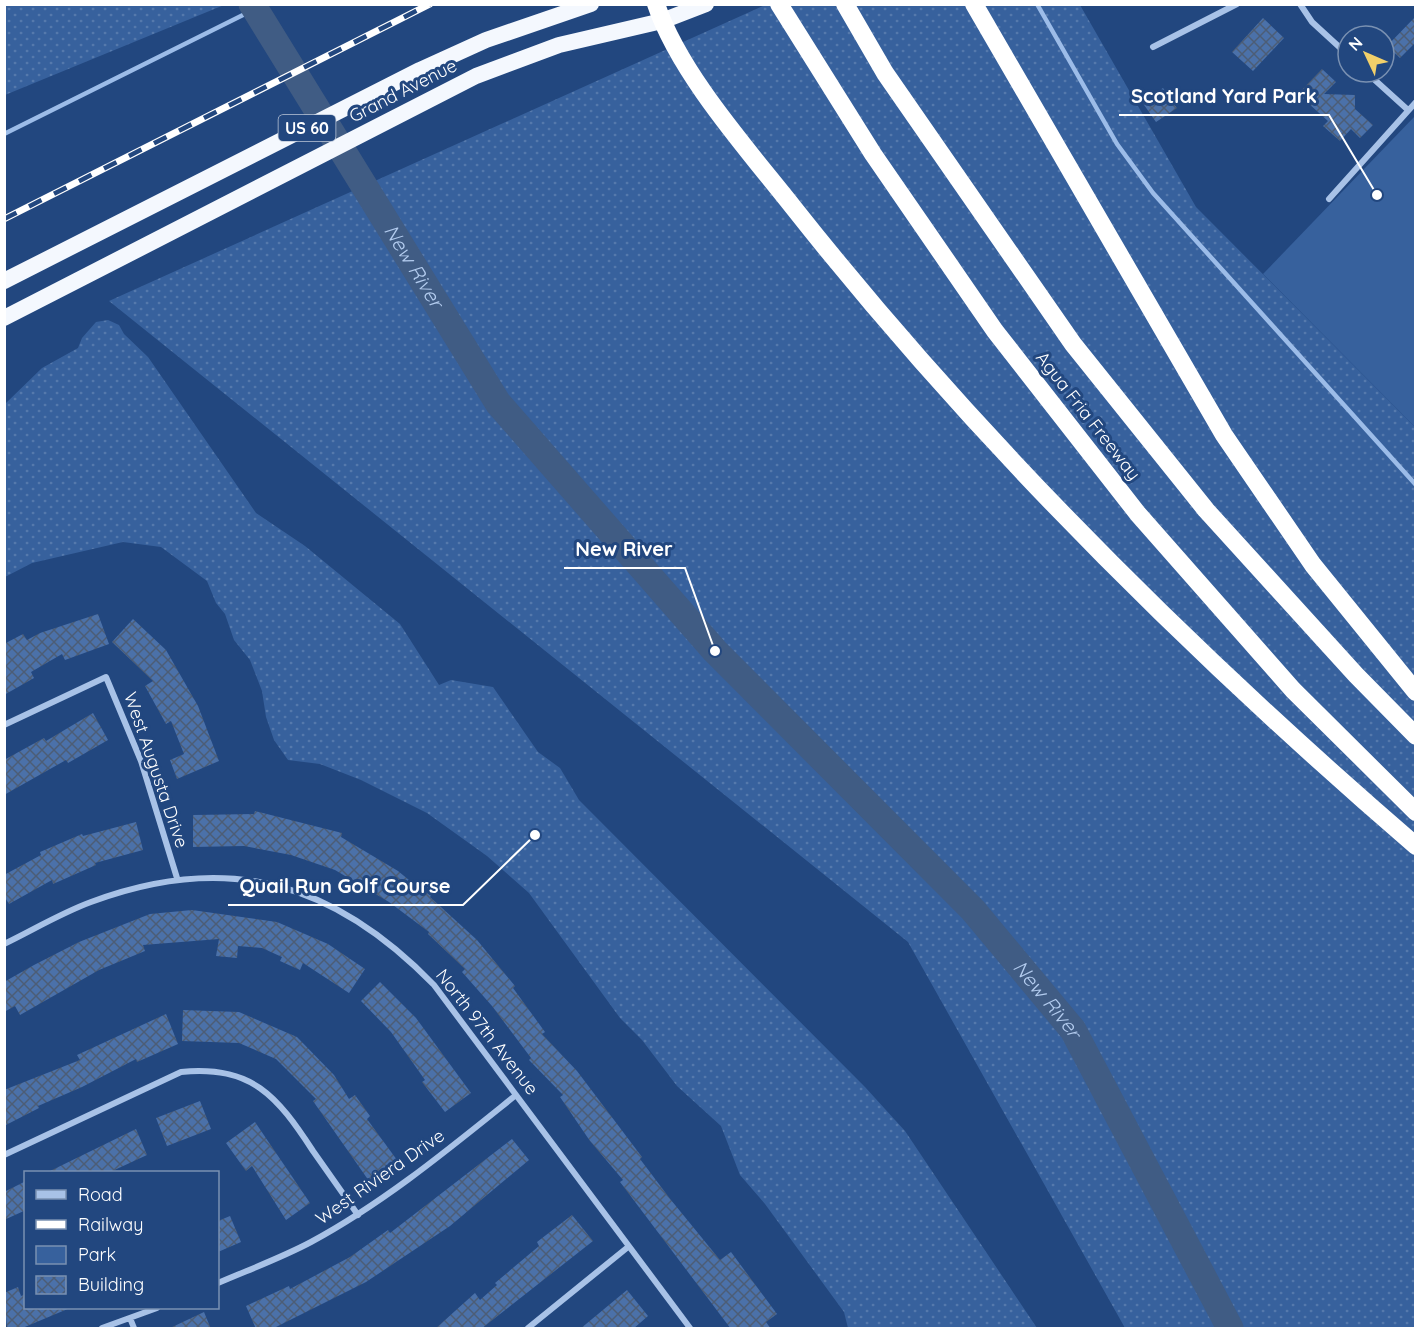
<svg xmlns="http://www.w3.org/2000/svg" width="1420" height="1333" font-family="Quicksand,sans-serif">
	<style>
		.grass { fill: url(#grass-dots) }
		.park { fill: #37619d }
		.lines { fill: none; stroke-linecap: round; stroke-linejoin: round }
		.stream { stroke: #9cbce8; stroke-width: 4.5 }
		.river { stroke: #405c84; stroke-width: 27 }
		.building { fill: url(#building-cross-hatch) }
		.minor { stroke: #a8c2e7; stroke-width: 6 }
		.trunk { stroke: #f4f8fe; stroke-width: 16 }
		.motorway { stroke: #fff; stroke-width: 18 }
		.rail-casing { stroke: #fff; stroke-width: 7 }
		.rail { stroke: #22477f; stroke-width: 4.5; stroke-dasharray: 14; stroke-linecap: butt }
		.labels { text-anchor: middle; stroke-width: 6; stroke-linejoin: round; paint-order: stroke }
		.shield { fill: #22477f; stroke: #bdc8d9; stroke-width: 1.5 }
		.shield-label { font-size: 16px; font-weight: bold; fill: #fff }
		.street-label { font-size: 18px; fill: #fff; stroke: #22477f }
		.water-label { font-size: 20px; font-style: italic; fill: #b3ccef; stroke: #22477f }
		.leader { fill: none; stroke: #fff; stroke-width: 2 }
		.callout-dot { fill: #fff; stroke: #22477f; stroke-width: 2 }
		.callout-label { font-size: 20px; text-anchor: middle; font-weight: bold; fill: #fff; stroke: #22477f; stroke-width: 6; stroke-linejoin: round; paint-order: stroke }
	</style>
	<defs>
		<pattern id="grass-dots" width="8" height="8" patternUnits="userSpaceOnUse" patternTransform="scale(1.5)"><rect width="8" height="8" fill="#37619d"/><path d="M2 2h.1M6 6h.1" fill="none" stroke="#5579ac" stroke-width="1.8" stroke-linecap="round"/></pattern>
		<pattern id="building-cross-hatch" width="8" height="8" patternUnits="userSpaceOnUse" patternTransform="scale(1.5)"><rect width="8" height="8" fill="#4b71a9"/><path d="M0 0l8 8M0 8l8-8" fill="none" stroke="#4c5d76"/></pattern>
	</defs>
	<rect width="100%" height="100%" fill="#22477f"/>
	<path class="grass" d="M 5,4 L 224,4 L 224,5 L 5,95 Z
		M 765,5 L 1080,5 L 1196,207 L 1415,427 L 1415,1328 L 1125,1328 L 908,942 L 109,301 Z
		M 108,320 L 119,325 L 124,334 L 148,357 L 256,513 L 305,546 L 400,624 L 439,685 L 451,680 L 493,687 L 538,752 L 560,768 L 579,800 L 865,1087 L 905,1131 L 1037,1328 L 848,1328 L 844,1312 L 765,1204 L 740,1175 L 721,1126 L 677,1086 L 642,1040 L 620,1018 L 529,893 L 487,856 L 427,813 L 361,780 L 320,764 L 288,760 L 274,740 L 266,717 L 262,691 L 250,660 L 234,640 L 225,614 L 216,603 L 207,581 L 161,547 L 123,542 L 32,563 L 5,577 L 5,404 L 42,368 L 78,348 L 82,338 L 96,322 Z"/>
	<path class="park" d="M 1415,116 L 1415,427 L 1263,274 Z"/>
	<g class="lines">
		<path class="stream" d="M 1037,4 L 1117,144 L 1153,193 L 1416,485
			M 4,134 L 255,9"/>
		<path class="river" id="s1" d="M 252,4 L 498,403 L 715,651 L 973,910 L 1073,1030 L 1230,1328"/>
	</g>
	<path class="building" d="M 1416,16 L 1416,42 L 1400,58 L 1387,46 Z
		M 1263,18 L 1284,38 L 1253,71 L 1232,52 Z
		M 1322,69 L 1336,82 L 1324,94 L 1355,95 L 1355,109 L 1373,125 L 1360,138 L 1351,129 L 1340,141 L 1323,126 L 1328,121 L 1298,94 Z
		M 1163,88 L 1177,108 L 1156,122 L 1142,102 Z
		M 98,614 L 109,644 L 65,660 L 62,654 L 31,672 L 34,678 L 4,695 L 4,644 L 23,634 L 27,640 L 40,633 Z
		M 133,619 L 166,650 L 198,706 L 219,761 L 177,779 L 170,760 L 184,754 L 171,721 L 166,724 L 145,686 L 153,681 L 112,642 Z
		M 93,713 L 108,740 L 68,763 L 66,760 L 4,795 L 4,760 L 44,738 L 46,741 Z
		M 255,811 L 342,833 L 341,837 L 398,871 L 420,889 L 426,882 L 435,889 L 430,897 L 477,940 L 515,986 L 513,988 L 545,1032 L 542,1034 L 577,1071 L 642,1157 L 640,1159 L 671,1200 L 720,1260 L 731,1252 L 777,1314 L 766,1322 L 771,1329 L 731,1329 L 620,1182 L 623,1180 L 590,1141 L 560,1097 L 563,1095 L 529,1060 L 531,1058 L 492,1006 L 462,972 L 465,969 L 428,934 L 429,932 L 389,902 L 335,870 L 291,855 L 244,846 L 193,847 L 193,815 L 254,814 Z
		M 136,822 L 143,850 L 95,863 L 96,865 L 53,884 L 52,880 L 9,904 L 4,896 L 4,875 L 41,855 L 40,852 L 82,834 L 83,836 Z
		M 192,910 L 277,922 L 328,944 L 365,969 L 349,993 L 303,963 L 300,970 L 280,961 L 282,957 L 262,948 L 238,946 L 237,958 L 216,956 L 219,939 L 143,945 L 145,951 L 99,970 L 20,1015 L 15,1006 L 4,1012 L 4,982 L 34,965 L 79,942 L 150,914 Z
		M 380,982 L 416,1018 L 471,1093 L 445,1112 L 422,1082 L 425,1080 L 391,1032 L 361,1001 Z
		M 183,1010 L 239,1012 L 297,1037 L 334,1075 L 349,1099 L 355,1095 L 370,1116 L 367,1119 L 397,1160 L 369,1181 L 313,1101 L 316,1099 L 276,1059 L 239,1043 L 182,1041 Z
		M 166,1014 L 178,1044 L 137,1062 L 136,1059 L 82,1087 L 38,1106 L 39,1108 L 4,1126 L 4,1090 L 80,1060 L 77,1055 Z
		M 200,1101 L 211,1129 L 167,1146 L 156,1118 Z
		M 255,1122 L 310,1203 L 286,1220 L 252,1166 L 246,1171 L 226,1143 Z
		M 136,1129 L 147,1155 L 108,1173 L 46,1173 Z
		M 512,1139 L 529,1160 L 450,1226 L 366,1282 L 272,1329 L 256,1329 L 246,1306 L 289,1286 L 290,1289 L 350,1257 L 388,1230 L 390,1233 Z
		M 26,1181 L 26,1210 L 4,1220 L 4,1192 Z
		M 572,1215 L 593,1241 L 481,1329 L 435,1329 L 475,1293 L 480,1300 L 497,1285 L 495,1283 L 539,1246 L 537,1242 Z
		M 230,1216 L 241,1242 L 218,1252 L 218,1221 Z
		M 18,1287 L 21,1296 L 26,1294 L 26,1308 L 70,1308 L 20,1329 L 7,1329 L 4,1293 Z
		M 627,1290 L 648,1316 L 633,1329 L 580,1329 Z
		M 204,1312 L 211,1329 L 168,1329 Z"/>
	<g class="lines">
		<path class="minor" d="M 1300,4 L 1312,22 L 1348,55
			M 1153,47 L 1237,4
			M 1366,72 L 1408,110
			M 1329,199 L 1416,102
			M 4,725 L 106,677 L 141,761 L 177,878
			M 4,944 C 33,930 61,913 91,902 C 228,851 334,882 434,985 L 690,1328
			M 4,1155 L 181,1072 C 252,1065 277,1096 313,1151 C 328,1172 343,1194 358,1215
			M 218,1283 C 248,1270 281,1258 311,1242 C 385,1202 450,1148 516,1095
			M 130,1318 L 134,1328
			M 102,1328 L 157,1308
			M 528,1328 L 628,1247"/>
		<path class="trunk" d="M 4,281 L 420,70 L 486,40 L 591,4
			M 4,318 L 476,76 L 559,45 L 662,21 L 706,4"/>
		<path class="motorway" d="M 656,4 C 679,73 748,150 793,207 C 978,441 1190,651 1416,846
			M 779,4 L 873,154 L 995,331 L 1138,514 L 1293,690 L 1416,812
			M 845,4 L 885,73 L 1073,344 L 1206,510 L 1356,675 L 1416,736
			M 974,4 L 1224,435 L 1313,565 L 1416,692"/>
		<g class="rail-casing">
			<path id="rail" d="M 4,219 L 430,4"/>
		</g>
		<use href="#rail" class="rail"/>
	</g>
	<g class="labels">
		<rect class="shield" x="278.5" y="115" width="57" height="26" rx="4.5"/>
		<g class="shield-label">
			<text x="307" y="134">US 60</text>
		</g>
		<g class="street-label">
			<text transform="translate(403 91) rotate(-27)" y="6">Grand Avenue</text>
			<text transform="translate(1088 416) rotate(52)" y="6">Agua Fria Freeway</text>
			<text transform="translate(156 770) rotate(71)" y="6">West Augusta Drive</text>
			<text transform="translate(487 1032) rotate(52)" y="6">North 97th Avenue</text>
			<text transform="translate(380 1177) rotate(-35)" y="6">West Riviera Drive</text>
		</g>
		<g class="water-label">
			<text dy="7" stroke="none"><textPath href="#s1" startOffset="308">New River</textPath></text>
			<text dy="7" stroke="none"><textPath href="#s1" startOffset="1280">New River</textPath></text>
		</g>
	</g>
	<path class="leader" d="M1377 195L1329 115H1119M715 651L685 568H564M535 835L463 905H228"/>
	<g class="callout-dot">
		<circle cx="1377" cy="195" r="6"/>
		<circle cx="715" cy="651" r="6"/>
		<circle cx="535" cy="835" r="6"/>
	</g>
	<g class="callout-label">
		<text x="1224" y="103">Scotland Yard Park</text>
		<text x="624" y="556">New River</text>
		<text x="345" y="893">Quail Run Golf Course</text>
	</g>
	<rect width="1420" height="1333" fill="none" stroke="#ffffff" stroke-width="12"/>
	<rect x="24" y="1171" width="195" height="138" fill="#22477f" stroke="#7a91b2" stroke-width="1.5"/>
	<rect x="36" y="1190" width="30" height="9" fill="#a8c2e7" stroke="#7a91b2" stroke-width="1.5"/>
	<text x="78" y="1201" font-size="18" fill="#ffffff">Road</text>
	<rect x="36" y="1220" width="30" height="9" fill="#ffffff" stroke="#7a91b2" stroke-width="1.5"/>
	<text x="78" y="1231" font-size="18" fill="#ffffff">Railway</text>
	<rect x="36" y="1246" width="30" height="18" fill="#37619d" stroke="#7a91b2" stroke-width="1.5"/>
	<text x="78" y="1261" font-size="18" fill="#ffffff">Park</text>
	<rect x="36" y="1276" width="30" height="18" fill="url(#building-cross-hatch)" stroke="#7a91b2" stroke-width="1.5"/>
	<text x="78" y="1291" font-size="18" fill="#ffffff">Building</text>
	<g transform="translate(1366 54) rotate(314)"><circle r="28" fill="#22477f" stroke="#7a91b2" stroke-width="1.5"/>
	<path d="M0-4.5L10 22L0 15L-10 22Z" fill="#f2d06a"/>
	<text y="-9" font-size="16" font-weight="bold" text-anchor="middle" fill="#ffffff">N</text>
	</g>
</svg>
